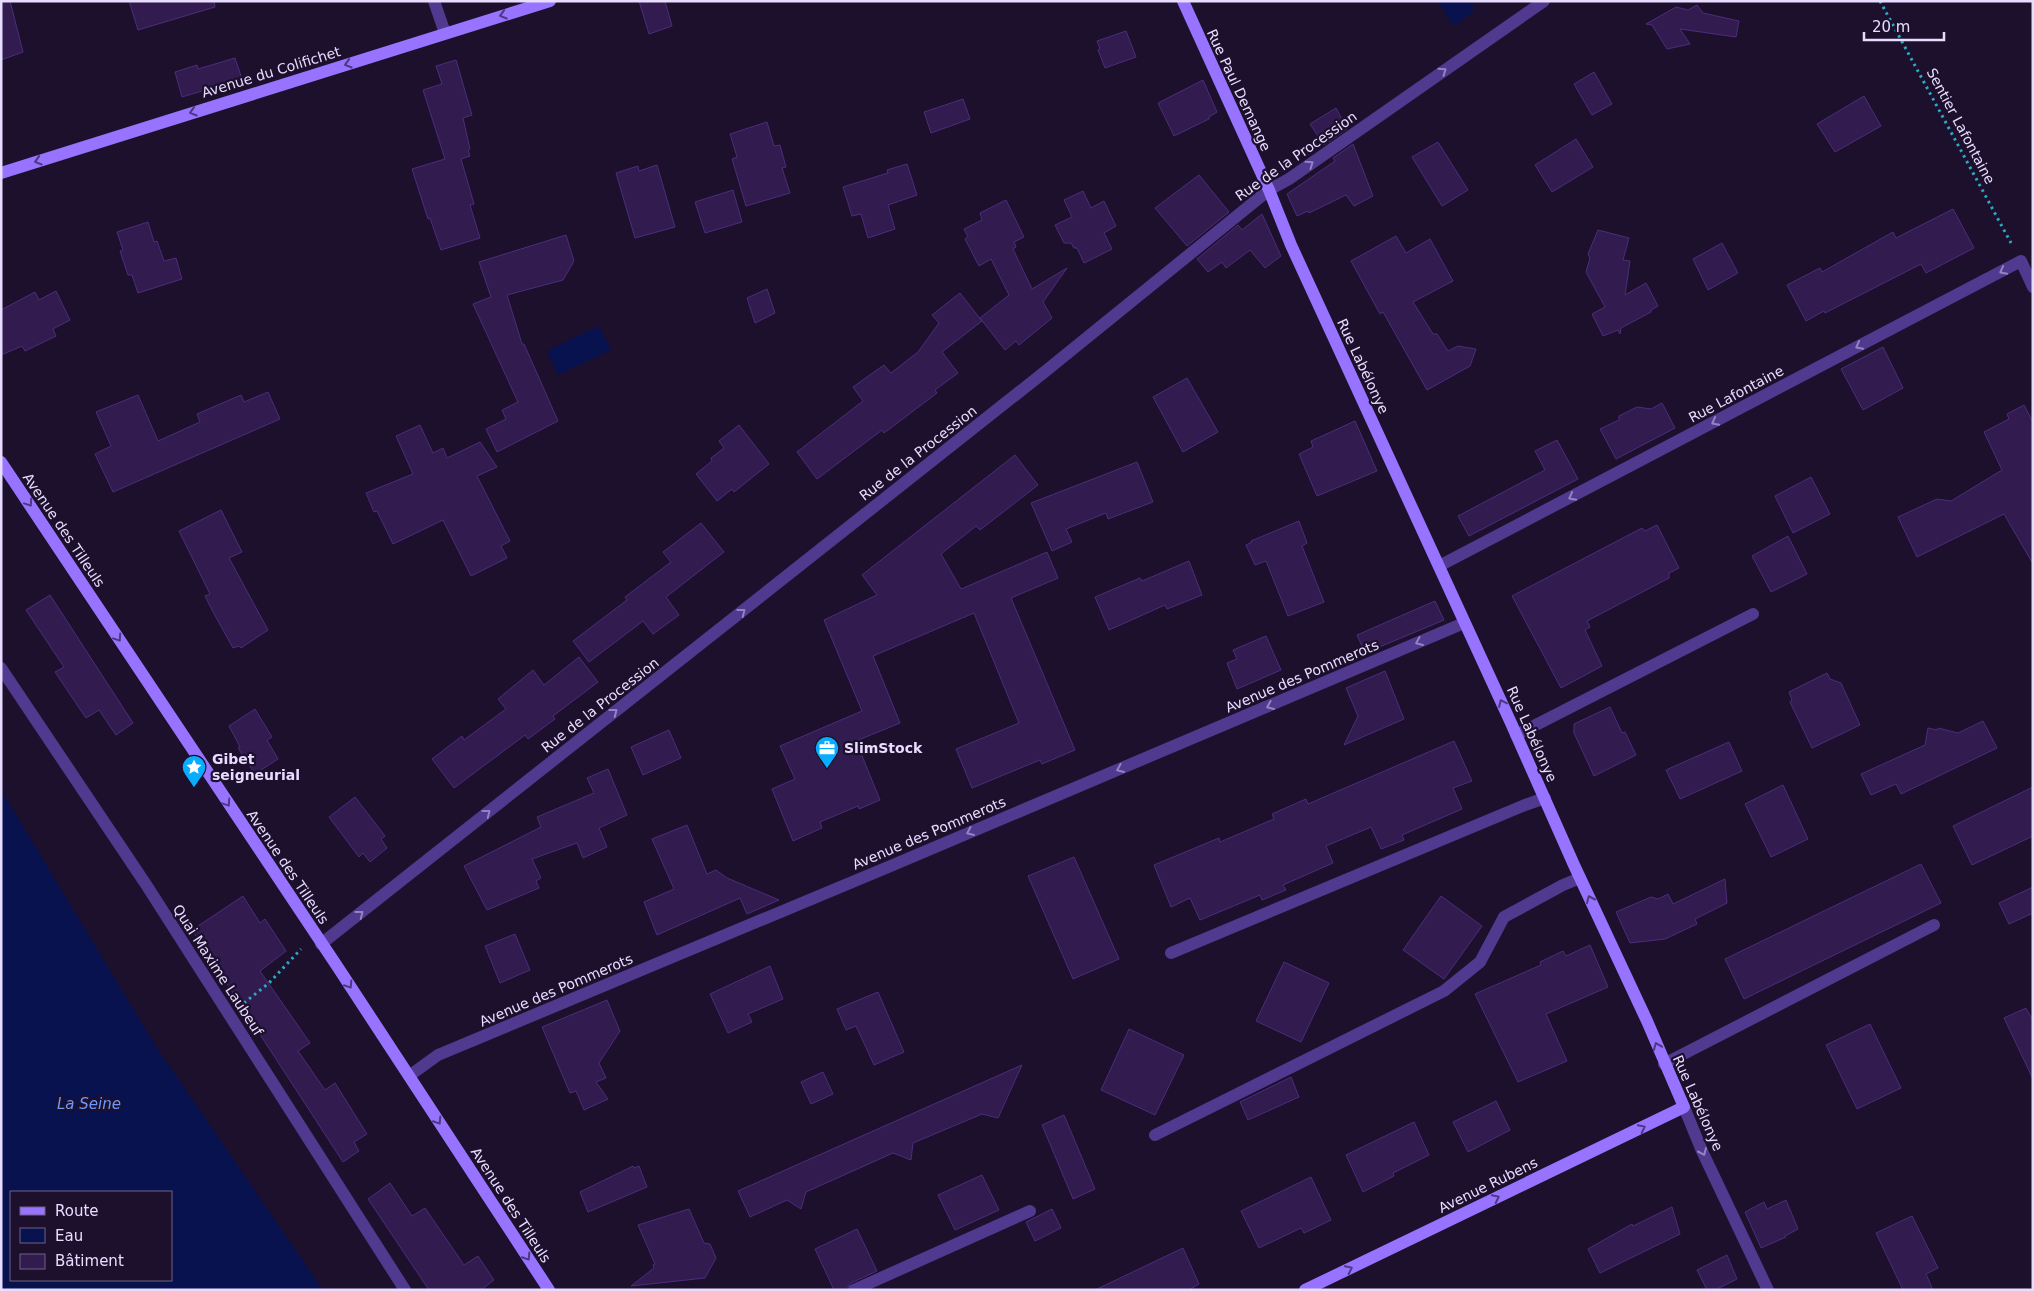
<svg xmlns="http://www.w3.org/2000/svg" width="2034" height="1291" font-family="'DejaVu Sans',sans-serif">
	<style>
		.water { fill: #08124e; fill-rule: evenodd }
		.building { fill: #321b4f; stroke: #4e2c7c }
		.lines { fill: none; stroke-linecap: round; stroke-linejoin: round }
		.path { stroke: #2aaac5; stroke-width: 3; stroke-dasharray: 2.5 4; stroke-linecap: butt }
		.service { stroke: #50398e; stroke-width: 12 }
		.minor { stroke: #50398e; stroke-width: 12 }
		.secondary { stroke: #9773ff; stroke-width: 12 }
		.oneway { stroke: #4d3881 }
		.oneway2 { stroke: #9482c1 }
		.labels { text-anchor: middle; stroke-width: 4.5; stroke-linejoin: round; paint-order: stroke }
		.street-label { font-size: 14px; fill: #e8dcff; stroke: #1c102d }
		.poi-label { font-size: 14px; font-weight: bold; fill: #e8dcff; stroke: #1c102d; text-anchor: start }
		.water-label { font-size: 15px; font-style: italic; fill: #6a98ff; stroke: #1c102d }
	</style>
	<rect width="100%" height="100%" fill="#1c102d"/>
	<path class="water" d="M 1437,1 L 1469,1 L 1475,10 L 1454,26 Z
		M 599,326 L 611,350 L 558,375 L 547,351 Z
		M 1,790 L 155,1045 L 323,1290 L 1,1290 ZM 11,1192 L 171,1192 L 171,1280 L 11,1280 Z"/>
	<path class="building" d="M 1,1 L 10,1 L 23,52 L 1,60 Z
		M 129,1 L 214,1 L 215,7 L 138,30 Z
		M 639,1 L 665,1 L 672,26 L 649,34 Z
		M 1697,5 L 1703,13 L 1739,21 L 1736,37 L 1680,29 L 1690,44 L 1667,49 L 1652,25 L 1646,24 L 1676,7 L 1688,10 Z
		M 1126,31 L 1136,57 L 1105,68 L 1098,50 L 1100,49 L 1097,41 Z
		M 235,58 L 242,79 L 182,97 L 175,72 L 197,65 L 198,69 Z
		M 456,60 L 472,115 L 463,118 L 470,149 L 468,150 L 470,156 L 461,159 L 474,204 L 470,205 L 480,238 L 441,250 L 430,218 L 428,219 L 412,169 L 445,159 L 423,90 L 442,84 L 436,66 Z
		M 1594,72 L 1612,104 L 1592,115 L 1574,84 Z
		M 1203,80 L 1217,112 L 1209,117 L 1209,119 L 1174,136 L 1158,103 Z
		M 1864,96 L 1881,126 L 1835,152 L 1817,124 Z
		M 963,99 L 970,119 L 931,133 L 924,112 Z
		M 1336,108 L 1347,129 L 1324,145 L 1310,124 Z
		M 767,122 L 774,146 L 780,145 L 786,167 L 782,168 L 790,193 L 746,206 L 732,159 L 737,157 L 730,134 Z
		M 1576,139 L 1593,167 L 1552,192 L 1535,165 Z
		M 1438,142 L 1468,190 L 1442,206 L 1412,157 Z
		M 1353,144 L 1373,196 L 1354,206 L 1346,195 L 1309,213 L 1308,211 L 1297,216 L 1287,194 L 1335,161 L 1333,158 Z
		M 907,164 L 917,195 L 888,205 L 895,229 L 868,238 L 861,214 L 852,216 L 843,187 L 888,173 L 887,170 Z
		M 657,165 L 675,227 L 635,238 L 616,173 L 638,166 L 639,171 Z
		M 1199,175 L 1229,212 L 1187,246 L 1155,208 Z
		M 733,190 L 742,222 L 705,233 L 695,202 Z
		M 1083,191 L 1091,208 L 1104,201 L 1116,226 L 1104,233 L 1112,249 L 1084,263 L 1077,248 L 1074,248 L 1071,243 L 1064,243 L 1055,225 L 1072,217 L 1064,200 Z
		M 1006,200 L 1024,237 L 1014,242 L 1016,247 L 1013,249 L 1032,289 L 1067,268 L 1043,302 L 1052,318 L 1019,345 L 1016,341 L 1005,350 L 980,318 L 1009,295 L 991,259 L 979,266 L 965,239 L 968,237 L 964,229 L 982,220 L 980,213 Z
		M 1953,209 L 1974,248 L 1926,273 L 1921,264 L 1825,313 L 1824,311 L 1806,321 L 1787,285 L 1820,268 L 1822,272 L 1893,232 L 1896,238 Z
		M 1262,214 L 1281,256 L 1265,268 L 1250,250 L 1226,268 L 1222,262 L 1208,272 L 1197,259 L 1238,225 L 1242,230 Z
		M 148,222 L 154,242 L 157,241 L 164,261 L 176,258 L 182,279 L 138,293 L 132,275 L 128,275 L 120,251 L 123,250 L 117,232 Z
		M 1598,230 L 1629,238 L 1623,260 L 1630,261 L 1625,295 L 1646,283 L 1658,306 L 1651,310 L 1651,312 L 1621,328 L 1620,334 L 1618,330 L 1603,336 L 1592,314 L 1605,307 L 1586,272 L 1590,258 L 1588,254 Z
		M 566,235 L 574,261 L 563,280 L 507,295 L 522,344 L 524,344 L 558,421 L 497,452 L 486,429 L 506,419 L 502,410 L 518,402 L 473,304 L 491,297 L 479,262 Z
		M 1396,236 L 1406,253 L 1430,239 L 1453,281 L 1413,302 L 1433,334 L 1437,334 L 1448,351 L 1458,346 L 1476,349 L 1470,366 L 1427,390 L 1383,312 L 1380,314 L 1351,261 Z
		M 1722,243 L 1738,273 L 1708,290 L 1693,259 Z
		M 767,289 L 775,313 L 755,323 L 747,298 Z
		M 56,291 L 70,320 L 53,329 L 56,336 L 25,351 L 22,346 L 1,355 L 1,310 L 35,292 L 39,300 Z
		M 960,293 L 982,321 L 942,352 L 958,373 L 935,390 L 937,393 L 884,433 L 882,430 L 817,479 L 797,452 L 863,401 L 853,387 L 884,365 L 891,373 L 918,352 L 939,323 L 932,315 Z
		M 1883,347 L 1903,388 L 1863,410 L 1841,369 Z
		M 1187,378 L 1218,432 L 1183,452 L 1153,397 Z
		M 268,392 L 280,419 L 113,492 L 95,454 L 111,446 L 96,412 L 138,395 L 158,441 L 200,422 L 197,414 L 241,395 L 244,402 Z
		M 1662,403 L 1675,428 L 1616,459 L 1600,429 L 1619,420 L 1619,416 L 1637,407 L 1651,409 Z
		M 2024,405 L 2033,422 L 2033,564 L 2004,514 L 1917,557 L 1898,517 L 1937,499 L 1951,501 L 2002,470 L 1984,432 L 2009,419 L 2007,414 Z
		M 1355,421 L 1377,471 L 1317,496 L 1299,454 L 1313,447 L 1311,441 Z
		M 420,425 L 433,453 L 443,448 L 447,458 L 480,442 L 497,467 L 477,476 L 510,541 L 501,546 L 507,558 L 471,576 L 443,520 L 393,544 L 377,511 L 374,512 L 366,493 L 413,474 L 396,436 Z
		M 739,425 L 769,464 L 734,492 L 732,489 L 717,501 L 696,474 L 712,461 L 711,458 L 724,448 L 719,441 Z
		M 1557,440 L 1578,479 L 1469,536 L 1458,516 L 1545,470 L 1535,451 Z
		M 1015,455 L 1038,485 L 980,530 L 976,526 L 941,554 L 961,589 L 1047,552 L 1058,578 L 1011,598 L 1075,750 L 1042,764 L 1040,760 L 972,788 L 956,749 L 1019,723 L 974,613 L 873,656 L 900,723 L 856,741 L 880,800 L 859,809 L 858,806 L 820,822 L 822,828 L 793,841 L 772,789 L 795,779 L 780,746 L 862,711 L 824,620 L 877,595 L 862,575 Z
		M 1137,462 L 1153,502 L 1108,519 L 1106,513 L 1066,529 L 1072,542 L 1052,551 L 1031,503 Z
		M 1811,477 L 1830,514 L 1793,533 L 1775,496 Z
		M 221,510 L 242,552 L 229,558 L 268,630 L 241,648 L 239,646 L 233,648 L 212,610 L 205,596 L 210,594 L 179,531 Z
		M 1299,521 L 1307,543 L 1302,546 L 1324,602 L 1288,616 L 1266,561 L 1255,565 L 1246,545 L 1252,542 L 1251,541 Z
		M 701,523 L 724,552 L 666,597 L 679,615 L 653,634 L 643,621 L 589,662 L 573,641 L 627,600 L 625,597 L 671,562 L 663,552 Z
		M 1657,525 L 1679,568 L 1669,573 L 1669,578 L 1587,621 L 1590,627 L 1585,630 L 1602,666 L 1561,688 L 1512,596 L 1642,528 L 1645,531 Z
		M 1788,536 L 1807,574 L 1771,592 L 1752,556 Z
		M 1189,561 L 1202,595 L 1167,609 L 1165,605 L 1109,630 L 1095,597 L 1140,578 L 1142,581 Z
		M 50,595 L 133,723 L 116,735 L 99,710 L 86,718 L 55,672 L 64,667 L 26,610 Z
		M 1435,601 L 1444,620 L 1365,653 L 1357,635 Z
		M 1266,636 L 1281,670 L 1237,689 L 1227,663 L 1237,659 L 1233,650 Z
		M 579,657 L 598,682 L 553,716 L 555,719 L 528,739 L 525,735 L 454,788 L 432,759 L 462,736 L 464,740 L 506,709 L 498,699 L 533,670 L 544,685 Z
		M 1385,671 L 1404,719 L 1344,745 L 1358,716 L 1346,688 Z
		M 1827,673 L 1830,679 L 1841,683 L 1860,725 L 1812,748 L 1790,702 L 1792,700 L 1789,692 Z
		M 1610,707 L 1622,733 L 1625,732 L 1636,755 L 1594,776 L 1574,733 L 1574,724 Z
		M 255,709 L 272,737 L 267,740 L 278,759 L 255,774 L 238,748 L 240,747 L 229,726 Z
		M 1983,721 L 1997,748 L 1901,794 L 1896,784 L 1871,795 L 1861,774 L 1925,745 L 1928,728 L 1937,730 L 1938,728 L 1958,733 Z
		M 669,730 L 681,758 L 643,775 L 631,747 Z
		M 1454,741 L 1472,781 L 1453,788 L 1462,809 L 1402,835 L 1404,840 L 1381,849 L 1371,827 L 1326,846 L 1333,863 L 1283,885 L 1286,890 L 1262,900 L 1260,895 L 1200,920 L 1190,898 L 1171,907 L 1154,865 L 1219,838 L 1220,842 L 1274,819 L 1272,814 L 1306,799 L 1308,804 Z
		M 1729,742 L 1742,771 L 1680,799 L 1666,770 Z
		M 608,769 L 627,815 L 599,828 L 607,847 L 583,858 L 577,843 L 532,859 L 541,878 L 536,881 L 539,888 L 487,910 L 464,866 L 541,827 L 537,817 L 594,793 L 587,778 Z
		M 1783,785 L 1808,839 L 1771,857 L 1745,804 Z
		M 2033,787 L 2033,836 L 1972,865 L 1953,826 Z
		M 355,797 L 385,836 L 381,839 L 387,848 L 370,862 L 363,853 L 359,857 L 329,817 Z
		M 687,825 L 707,874 L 716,870 L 727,878 L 779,900 L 747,914 L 740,898 L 657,935 L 644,902 L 674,889 L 652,839 Z
		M 1074,857 L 1119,959 L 1073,979 L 1028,876 Z
		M 1921,864 L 1941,903 L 1744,999 L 1725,959 Z
		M 1725,879 L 1727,903 L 1695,919 L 1697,924 L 1665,939 L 1630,943 L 1616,912 L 1651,897 L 1658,899 L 1668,894 L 1673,904 Z
		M 2033,887 L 2033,913 L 2009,924 L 1999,903 Z
		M 243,896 L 260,923 L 265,919 L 286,951 L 260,971 L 310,1043 L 298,1051 L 325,1090 L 335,1083 L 367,1134 L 354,1142 L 359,1151 L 343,1162 L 192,930 Z
		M 1441,896 L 1482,926 L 1444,979 L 1403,950 Z
		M 515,934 L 530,970 L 500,983 L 485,946 Z
		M 1590,945 L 1608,987 L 1546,1014 L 1567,1061 L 1518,1082 L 1475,994 L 1541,965 L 1540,962 L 1563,951 L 1566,956 Z
		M 1284,962 L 1329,983 L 1301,1042 L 1256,1021 Z
		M 770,966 L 783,999 L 748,1014 L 752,1022 L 728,1033 L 710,994 Z
		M 878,992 L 904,1052 L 874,1065 L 856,1026 L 846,1030 L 837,1009 Z
		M 607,1000 L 620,1031 L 599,1063 L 606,1078 L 596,1082 L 608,1099 L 584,1110 L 576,1091 L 570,1093 L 542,1027 Z
		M 2026,1008 L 2033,1021 L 2033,1079 L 2004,1018 Z
		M 1870,1024 L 1901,1088 L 1857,1109 L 1826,1045 Z
		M 1129,1029 L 1184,1055 L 1155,1115 L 1101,1090 Z
		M 1022,1065 L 998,1118 L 982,1114 L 913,1143 L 911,1160 L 893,1153 L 806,1192 L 801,1209 L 787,1200 L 750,1217 L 738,1191 Z
		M 823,1072 L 833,1094 L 811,1104 L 801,1082 Z
		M 1291,1077 L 1299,1097 L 1248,1120 L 1240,1102 Z
		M 1496,1101 L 1510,1130 L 1468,1152 L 1453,1122 Z
		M 1064,1115 L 1095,1189 L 1073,1199 L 1042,1125 Z
		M 1414,1122 L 1429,1155 L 1393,1173 L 1394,1176 L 1363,1192 L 1346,1155 Z
		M 633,1166 L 634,1168 L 639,1166 L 647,1187 L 588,1212 L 580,1192 Z
		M 982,1175 L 999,1210 L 955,1230 L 938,1195 Z
		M 1311,1177 L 1331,1220 L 1304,1233 L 1301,1228 L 1259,1248 L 1241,1211 Z
		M 390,1183 L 412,1216 L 425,1208 L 464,1265 L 478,1256 L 494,1280 L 481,1290 L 429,1290 L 368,1199 Z
		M 1786,1200 L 1798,1229 L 1785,1236 L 1786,1237 L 1761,1248 L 1745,1212 L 1764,1202 L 1767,1209 Z
		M 1672,1207 L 1680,1234 L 1600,1273 L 1588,1249 L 1632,1224 L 1633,1226 Z
		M 689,1209 L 704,1243 L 710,1244 L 716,1258 L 705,1278 L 631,1286 L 654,1268 L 653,1265 L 655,1264 L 638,1225 Z
		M 1052,1209 L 1061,1228 L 1035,1241 L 1026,1222 Z
		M 1912,1216 L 1938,1268 L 1926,1274 L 1933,1290 L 1903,1290 L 1876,1233 Z
		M 857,1229 L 877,1271 L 851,1283 L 846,1290 L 834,1290 L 815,1249 Z
		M 1183,1248 L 1199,1284 L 1189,1290 L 1095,1290 Z
		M 1727,1255 L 1737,1279 L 1715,1290 L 1707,1290 L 1697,1270 Z"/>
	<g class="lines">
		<path class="path" d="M 1880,1 L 2011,243
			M 244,1003 L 269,983 L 301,949"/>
		<path class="service" d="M 434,1 L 445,33
			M 1516,735 L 1753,614
			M 1171,953 L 1525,805 L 1545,798
			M 1664,1064 L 1934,925
			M 1155,1135 L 1444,991 L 1480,962 L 1504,917 L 1563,885 L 1580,878
			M 854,1290 L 1030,1211"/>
		<path class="minor" d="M 1439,566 L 2021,261 L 2033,287
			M 1,668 L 147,886 L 405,1290
			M 321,944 L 1042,374 L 1269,190 L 1289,179 L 1544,1
			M 409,1076 L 438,1055 L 893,865 L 1464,623
			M 1684,1107 L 1702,1151 L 1768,1290"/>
		<path class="secondary" d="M 1183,1 L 1269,190 L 1291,245 L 1511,723 L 1574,865 L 1647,1021 L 1684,1107 L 1305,1290
			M 1,173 L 550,1
			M 1,462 L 337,966 L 549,1290"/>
	</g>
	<defs><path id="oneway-chevron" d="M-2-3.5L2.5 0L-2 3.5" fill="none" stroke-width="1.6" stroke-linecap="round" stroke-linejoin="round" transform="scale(1.25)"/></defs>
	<g class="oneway">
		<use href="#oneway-chevron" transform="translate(503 15) rotate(163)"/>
		<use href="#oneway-chevron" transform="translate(348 64) rotate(163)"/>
		<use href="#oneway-chevron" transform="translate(193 112) rotate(163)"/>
		<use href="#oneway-chevron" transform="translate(38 161) rotate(163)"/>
		<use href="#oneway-chevron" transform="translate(29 503) rotate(56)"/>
		<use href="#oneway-chevron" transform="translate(118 638) rotate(56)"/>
		<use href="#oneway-chevron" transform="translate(1502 703) rotate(-115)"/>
		<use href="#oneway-chevron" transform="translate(227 803) rotate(56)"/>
		<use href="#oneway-chevron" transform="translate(1590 899) rotate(-114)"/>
		<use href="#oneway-chevron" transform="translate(349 985) rotate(57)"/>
		<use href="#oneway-chevron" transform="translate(1657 1046) rotate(-112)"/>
		<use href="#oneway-chevron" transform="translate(438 1121) rotate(57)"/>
		<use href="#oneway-chevron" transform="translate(1642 1128) rotate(-26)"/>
		<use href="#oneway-chevron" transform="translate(1496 1198) rotate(-26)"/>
		<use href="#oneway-chevron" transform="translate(527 1257) rotate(57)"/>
		<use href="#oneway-chevron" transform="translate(1349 1269) rotate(-26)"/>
	</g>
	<g class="oneway2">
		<use href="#oneway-chevron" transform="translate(1443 71) rotate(-35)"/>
		<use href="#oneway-chevron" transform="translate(1310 164) rotate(-35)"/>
		<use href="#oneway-chevron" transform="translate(2003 271) rotate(152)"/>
		<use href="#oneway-chevron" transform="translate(1859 346) rotate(152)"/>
		<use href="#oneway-chevron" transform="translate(1715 422) rotate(152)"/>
		<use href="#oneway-chevron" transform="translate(1572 497) rotate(152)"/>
		<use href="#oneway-chevron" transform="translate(742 612) rotate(-38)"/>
		<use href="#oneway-chevron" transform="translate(1419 642) rotate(157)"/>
		<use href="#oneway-chevron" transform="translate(1270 706) rotate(157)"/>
		<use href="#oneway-chevron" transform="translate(614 712) rotate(-38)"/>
		<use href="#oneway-chevron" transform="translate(1120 769) rotate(157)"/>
		<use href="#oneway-chevron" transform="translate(487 813) rotate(-38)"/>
		<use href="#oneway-chevron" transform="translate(970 832) rotate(157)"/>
		<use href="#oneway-chevron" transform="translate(360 914) rotate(-38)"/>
		<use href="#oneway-chevron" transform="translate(1703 1152) rotate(66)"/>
	</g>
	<defs>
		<g id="office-pin" transform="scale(1.25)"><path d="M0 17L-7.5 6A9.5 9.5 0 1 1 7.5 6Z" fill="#08adff" stroke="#1c102d"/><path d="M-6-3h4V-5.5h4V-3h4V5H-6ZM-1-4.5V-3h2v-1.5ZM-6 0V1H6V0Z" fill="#fff"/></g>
		<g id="sight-pin" transform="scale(1.25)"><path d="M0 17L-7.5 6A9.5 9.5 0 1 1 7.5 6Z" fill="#08adff" stroke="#1c102d"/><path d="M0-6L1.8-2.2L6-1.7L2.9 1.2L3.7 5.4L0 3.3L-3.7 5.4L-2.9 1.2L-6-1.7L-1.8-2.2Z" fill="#fff"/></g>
	</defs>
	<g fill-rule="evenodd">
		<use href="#office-pin" x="827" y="748"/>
		<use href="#sight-pin" x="194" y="767"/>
	</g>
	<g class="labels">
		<g class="street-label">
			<text transform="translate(271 72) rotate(-17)" y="5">Avenue du Colifichet</text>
			<text transform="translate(1239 90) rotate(65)" y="5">Rue Paul Demange</text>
			<text transform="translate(1961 126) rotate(62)" y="5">Sentier Lafontaine</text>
			<text transform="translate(1296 156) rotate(-35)" y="5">Rue de la Procession</text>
			<text transform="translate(1363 366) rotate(65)" y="5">Rue Labélonye</text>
			<text transform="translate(1736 394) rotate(-28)" y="5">Rue Lafontaine</text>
			<text transform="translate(918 453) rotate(-38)" y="5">Rue de la Procession</text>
			<text transform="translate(64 530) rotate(56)" y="5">Avenue des Tilleuls</text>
			<text transform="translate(1302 676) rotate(-23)" y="5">Avenue des Pommerots</text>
			<text transform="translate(600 705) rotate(-38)" y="5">Rue de la Procession</text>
			<text transform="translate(1532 734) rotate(66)" y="5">Rue Labélonye</text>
			<text transform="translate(929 833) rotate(-23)" y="5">Avenue des Pommerots</text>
			<text transform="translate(288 867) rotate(56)" y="5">Avenue des Tilleuls</text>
			<text transform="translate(218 970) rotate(57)" y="5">Quai Maxime Laubeuf</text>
			<text transform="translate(556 990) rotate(-23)" y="5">Avenue des Pommerots</text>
			<text transform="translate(1698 1103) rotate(66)" y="5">Rue Labélonye</text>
			<text transform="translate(1488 1185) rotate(-26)" y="5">Avenue Rubens</text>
			<text transform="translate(511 1205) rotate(57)" y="5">Avenue des Tilleuls</text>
		</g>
		<g class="poi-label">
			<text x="844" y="753">SlimStock</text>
			<text x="212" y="764">Gibet<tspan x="212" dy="16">seigneurial</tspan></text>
		</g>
		<g class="water-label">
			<text x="89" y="1109">La Seine</text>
		</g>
	</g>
	<rect width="2034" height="1291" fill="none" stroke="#e8dcff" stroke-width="5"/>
	<rect x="10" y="1191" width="162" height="90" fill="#1c102d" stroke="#6e6281"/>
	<rect x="20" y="1207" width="25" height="8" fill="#9773ff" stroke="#6e6281"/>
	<text x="55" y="1216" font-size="15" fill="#e8dcff">Route</text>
	<rect x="20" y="1228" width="25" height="15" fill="#08124e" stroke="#6e6281"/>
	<text x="55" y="1241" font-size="15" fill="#e8dcff">Eau</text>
	<rect x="20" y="1254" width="25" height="15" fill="#321b4f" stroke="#6e6281"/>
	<text x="55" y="1266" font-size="15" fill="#e8dcff">Bâtiment</text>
	<path d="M1864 32v8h80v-8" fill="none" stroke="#e8dcff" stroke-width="2.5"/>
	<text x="1872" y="32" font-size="15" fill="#e8dcff" stroke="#1c102d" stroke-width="4" paint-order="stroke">20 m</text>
</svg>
